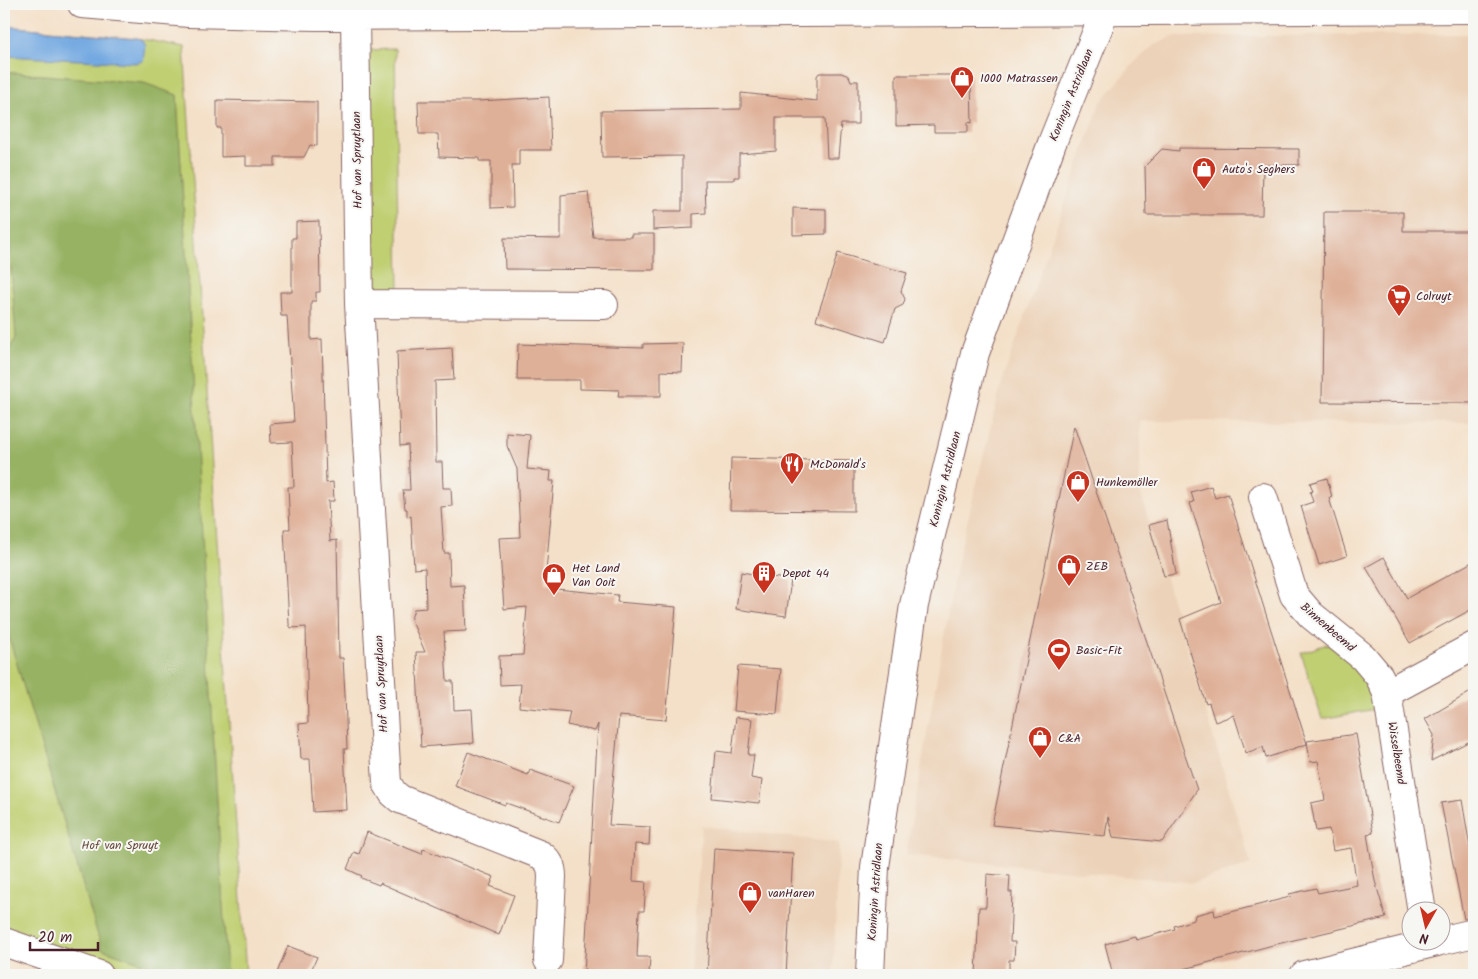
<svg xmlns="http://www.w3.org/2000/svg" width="1478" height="979" font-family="Kalam,sans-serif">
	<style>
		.built { fill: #ecd2b8 }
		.green { fill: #bfcf71; stroke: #84774e }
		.forest { fill: #97b263; stroke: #706847 }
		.water { fill: #73a9e1; stroke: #5e6486 }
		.building { fill: #dfb098 }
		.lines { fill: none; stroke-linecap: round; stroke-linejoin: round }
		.minor-casing { stroke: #866362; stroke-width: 30 }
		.major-casing { stroke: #866362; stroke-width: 30 }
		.minor { stroke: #fff; stroke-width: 28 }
		.major { stroke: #fff; stroke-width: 28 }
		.labels { text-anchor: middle; stroke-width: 4; stroke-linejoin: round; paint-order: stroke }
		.poi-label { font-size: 12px; fill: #4a1f2b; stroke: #f6f6f2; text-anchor: start }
		.street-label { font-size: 12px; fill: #4a1f2b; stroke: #f6f6f2 }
		.park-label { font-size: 12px; fill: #674b3c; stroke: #f6f6f2 }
	</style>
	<rect width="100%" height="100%" fill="#f6f6f2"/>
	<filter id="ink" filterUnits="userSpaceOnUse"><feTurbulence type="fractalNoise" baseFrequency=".02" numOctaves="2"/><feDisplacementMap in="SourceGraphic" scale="10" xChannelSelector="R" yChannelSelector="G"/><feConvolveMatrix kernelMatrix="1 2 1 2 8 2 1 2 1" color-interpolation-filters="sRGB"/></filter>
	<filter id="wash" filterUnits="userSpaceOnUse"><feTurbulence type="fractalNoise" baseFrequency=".0096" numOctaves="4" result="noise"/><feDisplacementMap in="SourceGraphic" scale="20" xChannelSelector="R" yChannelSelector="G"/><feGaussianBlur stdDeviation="1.12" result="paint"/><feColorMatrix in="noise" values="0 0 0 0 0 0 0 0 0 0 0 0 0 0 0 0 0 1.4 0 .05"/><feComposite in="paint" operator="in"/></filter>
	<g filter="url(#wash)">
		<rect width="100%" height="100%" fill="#f4e0c8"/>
		<path class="built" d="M 1474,34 L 1474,423 L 1140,421 L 1140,491 L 1251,864 L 1193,883 L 906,855 L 956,567 L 1002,381 L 1100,103 L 1136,61 L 1153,46 L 1172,37 Z
			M 702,826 L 839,843 L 833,975 L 690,975 Z"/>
		<path class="green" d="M 4,26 L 137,38 L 184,47 L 246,975 L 135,975 L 4,930 Z
			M 395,49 L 399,293 L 371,294 L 367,50 Z
			M 1327,644 L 1358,665 L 1375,709 L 1322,719 L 1301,653 Z"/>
		<path class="forest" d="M 4,72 L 144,83 L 177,95 L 227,975 L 177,975 L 102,949 L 4,621 L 4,358 L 16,338 L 9,243 L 4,236 Z"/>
		<path class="water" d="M 4,26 L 137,38 L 142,40 L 145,45 L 143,61 L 135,63 L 4,56 Z"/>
		<g id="blocks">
			<path class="building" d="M 819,73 L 841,73 L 849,76 L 851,81 L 858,81 L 858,124 L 841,124 L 838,158 L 827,158 L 825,118 L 776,118 L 776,151 L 739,154 L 739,177 L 734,177 L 734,180 L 705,180 L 706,213 L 693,214 L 693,228 L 653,230 L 653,211 L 682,211 L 682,156 L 602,157 L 601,111 L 741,109 L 741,93 L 817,101 L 817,76 Z
				M 896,75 L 971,75 L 972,123 L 968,122 L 968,132 L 934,132 L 934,125 L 896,126 Z
				M 549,97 L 551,150 L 519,150 L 519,165 L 512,165 L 513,207 L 491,208 L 491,161 L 479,161 L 479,158 L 439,157 L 438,134 L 419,134 L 418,101 L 478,101 Z
				M 217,100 L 317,102 L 317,146 L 310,145 L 304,157 L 275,157 L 275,166 L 246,166 L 246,156 L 221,157 L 221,128 L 217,128 Z
				M 1179,148 L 1299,149 L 1299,165 L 1263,165 L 1262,215 L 1146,215 L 1145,166 L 1162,149 L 1179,151 Z
				M 588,192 L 593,237 L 631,237 L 631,234 L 654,234 L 654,270 L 505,269 L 504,238 L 561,239 L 561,195 Z
				M 793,208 L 826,209 L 826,234 L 793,235 Z
				M 1324,212 L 1403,212 L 1403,231 L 1474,231 L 1474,403 L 1322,402 Z
				M 319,221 L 320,292 L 316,292 L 316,301 L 311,301 L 311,340 L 322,339 L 326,483 L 333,482 L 334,501 L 328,501 L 330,541 L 337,540 L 339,658 L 343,658 L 345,695 L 347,749 L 344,749 L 347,810 L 313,812 L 310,759 L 301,759 L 299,724 L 308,723 L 306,627 L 291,628 L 289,624 L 284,529 L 290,529 L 288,487 L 294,487 L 292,442 L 271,443 L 270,424 L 294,422 L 287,316 L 281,316 L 280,292 L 292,292 L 292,238 L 296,238 L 296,222 Z
				M 838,253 L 907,273 L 901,291 L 905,299 L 903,305 L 895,309 L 885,342 L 816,320 Z
				M 683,343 L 682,372 L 661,371 L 661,396 L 618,396 L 619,390 L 580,389 L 580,380 L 517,380 L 518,344 L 643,348 L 643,344 Z
				M 452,348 L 454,380 L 435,381 L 436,462 L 442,462 L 443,488 L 451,488 L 452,506 L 441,507 L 444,553 L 449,553 L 450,586 L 464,585 L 466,631 L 444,632 L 447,681 L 453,681 L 454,710 L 472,709 L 474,743 L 421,747 L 416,652 L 425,652 L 411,619 L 414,609 L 426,608 L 425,568 L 414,569 L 411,516 L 407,517 L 407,509 L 405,509 L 403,490 L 410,490 L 408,445 L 400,446 L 397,351 Z
				M 1074,426 L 1197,790 L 1162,842 L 1113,837 L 1108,817 L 1105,836 L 992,825 Z
				M 507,433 L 530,435 L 527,469 L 551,471 L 550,481 L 554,481 L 545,583 L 557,584 L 556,589 L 618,595 L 617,602 L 676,607 L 666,720 L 619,716 L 609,825 L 650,827 L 649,845 L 635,844 L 633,881 L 646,882 L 644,911 L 639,911 L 637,957 L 650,957 L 649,975 L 584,975 L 598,724 L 595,731 L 567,725 L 570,712 L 519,707 L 521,684 L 500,685 L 499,656 L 523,655 L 527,607 L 504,609 L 499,538 L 520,537 L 517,469 L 507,446 Z
				M 731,458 L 854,461 L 854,511 L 730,510 Z
				M 1327,478 L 1332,497 L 1329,498 L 1347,556 L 1319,565 L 1301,506 L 1313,502 L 1310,492 L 1313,491 L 1310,483 Z
				M 1211,486 L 1215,498 L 1228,494 L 1307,744 L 1266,758 L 1263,747 L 1246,753 L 1234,715 L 1215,722 L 1209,703 L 1206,704 L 1180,619 L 1221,602 L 1190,503 L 1194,502 L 1191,492 Z
				M 1167,520 L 1176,574 L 1164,576 L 1149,525 Z
				M 1384,557 L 1407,598 L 1474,561 L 1474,608 L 1410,643 L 1366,567 Z
				M 741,572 L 791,580 L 786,616 L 736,609 Z
				M 738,666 L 781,669 L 777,714 L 734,711 Z
				M 1474,690 L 1474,739 L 1431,761 L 1434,735 L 1425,719 Z
				M 736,717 L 752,719 L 748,755 L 754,755 L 751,778 L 762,780 L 759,803 L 712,798 L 716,751 L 732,753 Z
				M 1356,734 L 1373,833 L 1367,834 L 1375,881 L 1386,918 L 1273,945 L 1162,975 L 1113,975 L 1105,944 L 1135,936 L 1136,940 L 1175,929 L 1174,926 L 1194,920 L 1195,915 L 1214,910 L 1215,916 L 1290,897 L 1289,894 L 1316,888 L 1318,893 L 1357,885 L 1351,848 L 1333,851 L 1329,829 L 1316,831 L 1311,803 L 1325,800 L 1318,761 L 1310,762 L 1307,741 Z
				M 468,752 L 528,775 L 530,770 L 574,786 L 559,822 L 506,803 L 505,805 L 455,786 Z
				M 1462,800 L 1472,859 L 1474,858 L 1474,918 L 1464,919 L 1441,803 Z
				M 367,832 L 422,854 L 423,849 L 494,877 L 490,886 L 514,895 L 499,935 L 380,883 L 379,885 L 361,878 L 362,876 L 347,869 L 354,852 L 359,854 Z
				M 714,848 L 793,853 L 786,975 L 707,975 Z
				M 987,874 L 1010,876 L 1009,892 L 1012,892 L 1010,942 L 1015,942 L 1014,960 L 1009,960 L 1009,975 L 976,975 L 979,907 L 986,907 Z
				M 288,946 L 317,957 L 309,975 L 276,975 Z"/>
		</g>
	</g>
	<g filter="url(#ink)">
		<use href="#blocks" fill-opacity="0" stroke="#866362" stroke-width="1"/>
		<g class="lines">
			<g class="minor-casing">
				<path id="minor" d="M 82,4 L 189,13 L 316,16 L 1474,9
					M 355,16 L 359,304 L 387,783 L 393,793 L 400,799 L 541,855 C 549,861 552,866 552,877 L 548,960
					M 359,304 L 604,305
					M 1263,497 L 1294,595 L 1311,615 L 1363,657 L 1379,676 L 1387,693
					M 1422,912 L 1387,693 L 1474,646
					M 1440,941 L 1474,933
					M 4,942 L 99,975
					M 1304,975 L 1437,942"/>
			</g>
			<g class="major-casing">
				<path id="major" d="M 870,975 L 875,867 L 914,605 L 975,353 L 1052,143 L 1108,4"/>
			</g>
			<use href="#minor" class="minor"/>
			<use href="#major" class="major"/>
		</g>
	</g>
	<defs>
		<g id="shop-pin" transform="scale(1.25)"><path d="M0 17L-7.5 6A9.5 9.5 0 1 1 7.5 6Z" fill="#c8321e" stroke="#f6f6f2"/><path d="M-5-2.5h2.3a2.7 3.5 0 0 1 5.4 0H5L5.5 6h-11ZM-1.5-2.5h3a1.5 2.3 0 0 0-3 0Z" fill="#fff"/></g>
		<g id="supermarket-pin" transform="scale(1.25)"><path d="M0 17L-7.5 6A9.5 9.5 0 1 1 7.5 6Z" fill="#c8321e" stroke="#f6f6f2"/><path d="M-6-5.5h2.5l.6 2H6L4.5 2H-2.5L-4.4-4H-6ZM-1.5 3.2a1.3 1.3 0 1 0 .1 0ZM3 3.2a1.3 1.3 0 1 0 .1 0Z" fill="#fff"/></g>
		<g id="restaurant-pin" transform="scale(1.25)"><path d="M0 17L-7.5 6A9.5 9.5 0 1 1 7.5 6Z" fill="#c8321e" stroke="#f6f6f2"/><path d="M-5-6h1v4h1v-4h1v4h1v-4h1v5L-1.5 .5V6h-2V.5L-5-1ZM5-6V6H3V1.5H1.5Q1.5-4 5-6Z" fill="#fff"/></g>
		<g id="building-pin" transform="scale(1.25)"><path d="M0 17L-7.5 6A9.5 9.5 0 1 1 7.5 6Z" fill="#c8321e" stroke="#f6f6f2"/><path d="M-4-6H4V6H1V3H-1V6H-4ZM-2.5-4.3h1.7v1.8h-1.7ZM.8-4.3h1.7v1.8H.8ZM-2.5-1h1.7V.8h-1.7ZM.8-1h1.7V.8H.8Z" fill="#fff"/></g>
		<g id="stadium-pin" transform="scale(1.25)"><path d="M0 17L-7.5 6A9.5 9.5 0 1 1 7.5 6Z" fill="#c8321e" stroke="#f6f6f2"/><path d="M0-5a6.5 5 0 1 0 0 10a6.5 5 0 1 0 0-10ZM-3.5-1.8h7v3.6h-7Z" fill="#fff"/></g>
	</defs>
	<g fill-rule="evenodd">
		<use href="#shop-pin" x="962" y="78"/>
		<use href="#shop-pin" x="1204" y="169"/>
		<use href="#supermarket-pin" x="1399" y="296"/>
		<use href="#restaurant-pin" x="792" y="464"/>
		<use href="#shop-pin" x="1078" y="482"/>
		<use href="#shop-pin" x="1069" y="566"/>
		<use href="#building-pin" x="764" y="573"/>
		<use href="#shop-pin" x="554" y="575"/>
		<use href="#stadium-pin" x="1059" y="650"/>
		<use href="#shop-pin" x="1040" y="738"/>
		<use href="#shop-pin" x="750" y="893"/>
	</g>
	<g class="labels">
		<g class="poi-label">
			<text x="980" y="82">1000 Matrassen</text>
			<text x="1222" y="173">Auto's Seghers</text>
			<text x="1416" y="300">Colruyt</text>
			<text x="810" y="468">McDonald's</text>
			<text x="1096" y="486">Hunkemöller</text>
			<text x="1086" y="570">ZEB</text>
			<text x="572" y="572">Het Land<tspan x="572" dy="14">Van Ooit</tspan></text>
			<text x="782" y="577">Depot 44</text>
			<text x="1076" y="654">Basic-Fit</text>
			<text x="1058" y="742">C&amp;A</text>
			<text x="768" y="897">vanHaren</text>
		</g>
		<g class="street-label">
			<text transform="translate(1071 95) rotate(-68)" y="4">Koningin Astridlaan</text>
			<text transform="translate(357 160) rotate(-91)" y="4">Hof van Spruytlaan</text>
			<text transform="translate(945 479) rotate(-76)" y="4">Koningin Astridlaan</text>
			<text transform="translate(1328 627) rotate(41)" y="4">Binnenbeemd</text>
			<text transform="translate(381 684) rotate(-93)" y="4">Hof van Spruytlaan</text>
			<text transform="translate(1397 753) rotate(81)" y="4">Wisselbeemd</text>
			<text transform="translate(875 892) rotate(-86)" y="4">Koningin Astridlaan</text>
		</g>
		<g class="park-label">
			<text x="120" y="849">Hof van Spruyt</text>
		</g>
	</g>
	<rect width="1478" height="979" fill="none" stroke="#f6f6f2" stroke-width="20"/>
	<g transform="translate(1426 926) rotate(188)"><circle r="24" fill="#f6f6f2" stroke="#b1a0a2"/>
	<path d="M0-4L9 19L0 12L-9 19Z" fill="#c8321e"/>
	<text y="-8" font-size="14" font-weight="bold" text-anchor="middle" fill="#4a1f2b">N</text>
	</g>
	<path d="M30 942v8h68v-8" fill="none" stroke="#4a1f2b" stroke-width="2.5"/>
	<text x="38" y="942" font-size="15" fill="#4a1f2b" stroke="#f6f6f2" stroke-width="4" paint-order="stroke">20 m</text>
</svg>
